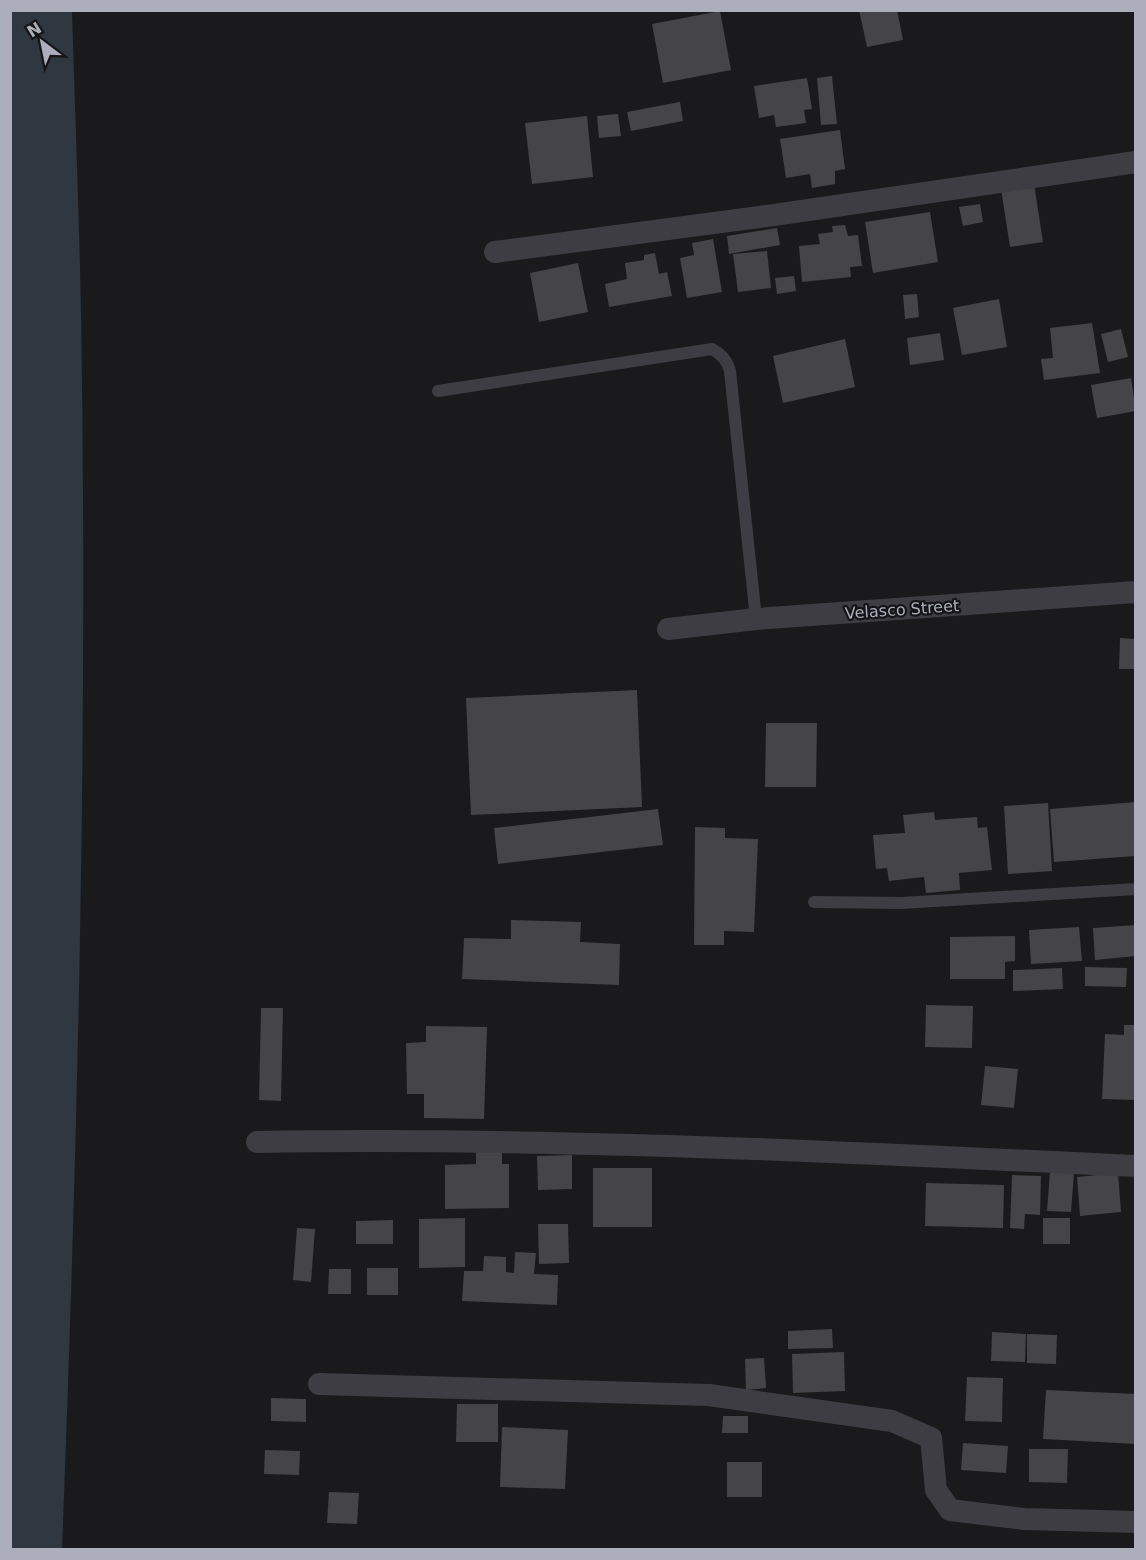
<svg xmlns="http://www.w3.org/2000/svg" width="1146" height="1560" font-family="'DejaVu Sans',sans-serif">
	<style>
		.water { fill: #2f3740 }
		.building { fill: #444449 }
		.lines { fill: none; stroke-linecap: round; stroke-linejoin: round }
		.service { stroke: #3d3d43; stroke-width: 12 }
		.minor { stroke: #3d3d43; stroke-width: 22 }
		.labels { text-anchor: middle; stroke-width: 4.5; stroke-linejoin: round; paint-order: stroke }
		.street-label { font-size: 16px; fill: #acafbb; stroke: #151517 }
	</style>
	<rect width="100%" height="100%" fill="#1a1a1c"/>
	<path class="water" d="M 72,11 C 75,111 79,212 81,312 C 88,725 78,1137 62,1549 L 11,1550 L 10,11 Z"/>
	<path class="building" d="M 859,10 L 897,10 L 903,40 L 867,47 Z
		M 720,11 L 731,70 L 663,83 L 652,24 Z
		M 832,76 L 837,124 L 821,125 L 817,78 Z
		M 807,78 L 812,109 L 804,110 L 806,123 L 776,127 L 774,115 L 759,118 L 754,86 Z
		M 680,102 L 683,121 L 631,131 L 627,112 Z
		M 618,114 L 621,136 L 599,138 L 597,116 Z
		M 587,116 L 593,177 L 532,184 L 525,123 Z
		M 840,130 L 845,169 L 835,171 L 835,184 L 812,188 L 810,174 L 786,178 L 780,139 Z
		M 1034,184 L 1043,242 L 1010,247 L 1001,189 Z
		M 980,204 L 983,222 L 963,226 L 959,207 Z
		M 930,212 L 938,262 L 873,273 L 865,222 Z
		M 845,225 L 848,236 L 858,235 L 862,266 L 850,267 L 851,277 L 802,282 L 799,246 L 820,244 L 818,234 L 833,232 L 832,226 Z
		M 777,228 L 780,245 L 729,254 L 727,236 Z
		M 713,239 L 722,292 L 687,298 L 680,258 L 694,255 L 692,243 Z
		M 767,251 L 771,288 L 738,292 L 733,254 Z
		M 655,253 L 659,274 L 667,272 L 672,296 L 609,307 L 605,284 L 627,279 L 625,263 L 644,260 L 644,255 Z
		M 578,263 L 588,312 L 539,322 L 530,273 Z
		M 794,276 L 796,291 L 777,294 L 775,278 Z
		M 917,294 L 919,317 L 905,319 L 903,295 Z
		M 999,299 L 1007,347 L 962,355 L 953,308 Z
		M 1092,323 L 1100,373 L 1044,380 L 1041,359 L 1053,358 L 1050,328 Z
		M 1121,329 L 1128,357 L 1108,362 L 1101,334 Z
		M 940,333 L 944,360 L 910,365 L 907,338 Z
		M 845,339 L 855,387 L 783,403 L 773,356 Z
		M 1131,378 L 1136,411 L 1097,418 L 1091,385 Z
		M 1120,638 L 1136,639 L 1136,669 L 1119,669 Z
		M 637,690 L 642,807 L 471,815 L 466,698 Z
		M 766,723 L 817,723 L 816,787 L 765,787 Z
		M 1136,802 L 1136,856 L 1054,862 L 1050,809 Z
		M 1048,803 L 1052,871 L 1008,874 L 1004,806 Z
		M 658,809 L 663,845 L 498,864 L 494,828 Z
		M 934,812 L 935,820 L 977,817 L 978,828 L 987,827 L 992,870 L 959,873 L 960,890 L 926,893 L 924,877 L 889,881 L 887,868 L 876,869 L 873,835 L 905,833 L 903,815 Z
		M 695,827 L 725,828 L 725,838 L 758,839 L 754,932 L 724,931 L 724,945 L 694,945 Z
		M 511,920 L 581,922 L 580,942 L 620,944 L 619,985 L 462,979 L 464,938 L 511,939 Z
		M 1136,925 L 1136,956 L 1095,960 L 1093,928 Z
		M 1079,927 L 1082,961 L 1031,964 L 1029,930 Z
		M 1015,936 L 1015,961 L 1005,962 L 1005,979 L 950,979 L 950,937 Z
		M 1085,967 L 1127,968 L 1126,987 L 1085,986 Z
		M 1062,968 L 1063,989 L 1013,991 L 1013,970 Z
		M 926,1005 L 973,1006 L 972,1048 L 925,1047 Z
		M 261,1008 L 283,1008 L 281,1101 L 259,1100 Z
		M 1124,1025 L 1136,1025 L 1136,1100 L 1102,1099 L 1105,1034 L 1124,1035 Z
		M 426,1026 L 487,1027 L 484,1119 L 424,1118 L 424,1094 L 407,1094 L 406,1043 L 426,1042 Z
		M 985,1066 L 1018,1069 L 1014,1108 L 981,1105 Z
		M 476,1148 L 502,1148 L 502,1164 L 509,1164 L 509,1208 L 445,1209 L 445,1165 L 476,1164 Z
		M 572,1155 L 572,1189 L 538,1190 L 537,1156 Z
		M 593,1168 L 652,1168 L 652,1227 L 593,1227 Z
		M 1050,1172 L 1074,1173 L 1071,1212 L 1047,1211 Z
		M 1118,1173 L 1121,1212 L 1080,1216 L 1077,1177 Z
		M 1012,1175 L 1041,1176 L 1040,1215 L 1025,1214 L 1024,1229 L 1010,1228 Z
		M 926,1183 L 1004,1185 L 1003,1228 L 925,1226 Z
		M 465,1218 L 465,1267 L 419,1268 L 419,1219 Z
		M 1043,1218 L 1070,1218 L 1070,1244 L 1043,1244 Z
		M 393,1220 L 393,1244 L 356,1244 L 356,1221 Z
		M 538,1224 L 568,1224 L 569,1263 L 539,1264 Z
		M 297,1228 L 315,1229 L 311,1282 L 293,1280 Z
		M 515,1252 L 536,1253 L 534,1274 L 558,1275 L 557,1305 L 462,1301 L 464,1271 L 483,1271 L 484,1256 L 506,1257 L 506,1272 L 514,1273 Z
		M 367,1268 L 398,1268 L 398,1295 L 367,1295 Z
		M 329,1269 L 351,1269 L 351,1294 L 328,1294 Z
		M 832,1329 L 833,1348 L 788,1349 L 788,1331 Z
		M 992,1332 L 1026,1334 L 1025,1362 L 991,1361 Z
		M 1027,1334 L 1057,1335 L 1056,1364 L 1027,1363 Z
		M 844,1352 L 845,1391 L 793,1393 L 792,1354 Z
		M 764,1358 L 766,1388 L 746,1390 L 745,1359 Z
		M 967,1377 L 1003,1378 L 1002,1422 L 965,1421 Z
		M 1046,1390 L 1136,1394 L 1136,1444 L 1043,1439 Z
		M 271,1398 L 306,1399 L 306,1422 L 271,1421 Z
		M 457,1404 L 498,1404 L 498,1442 L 456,1442 Z
		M 723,1416 L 748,1416 L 748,1433 L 722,1433 Z
		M 502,1427 L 568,1430 L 565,1489 L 500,1487 Z
		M 963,1443 L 1008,1446 L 1006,1473 L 961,1470 Z
		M 1029,1449 L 1068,1449 L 1067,1483 L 1029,1482 Z
		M 265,1450 L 300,1451 L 299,1475 L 264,1474 Z
		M 727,1462 L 762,1462 L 762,1497 L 727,1497 Z
		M 329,1492 L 359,1493 L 357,1524 L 327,1523 Z"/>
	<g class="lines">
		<path class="service" d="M 438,391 L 712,349 C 722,355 727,360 730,371 L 756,619
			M 814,902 L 901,903 L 1136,889"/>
		<path class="minor" d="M 495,252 L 774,215 L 1136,162
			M 668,629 L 756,619 L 1136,592
			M 257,1142 C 550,1137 843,1152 1136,1166
			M 319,1384 L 709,1395 L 892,1421 L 931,1438 L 936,1490 L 950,1510 L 1024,1519 L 1136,1522"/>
	</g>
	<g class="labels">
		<g class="street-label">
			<text transform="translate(902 609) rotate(-4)" y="6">Velasco Street</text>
		</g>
	</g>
	<rect width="1146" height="1560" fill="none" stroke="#acafbb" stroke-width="24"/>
	<g transform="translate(42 42) rotate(328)" stroke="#151517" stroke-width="4.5" paint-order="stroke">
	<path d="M0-4.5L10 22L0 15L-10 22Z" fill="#acafbb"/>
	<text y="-9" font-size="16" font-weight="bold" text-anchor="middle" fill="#acafbb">N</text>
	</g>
</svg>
